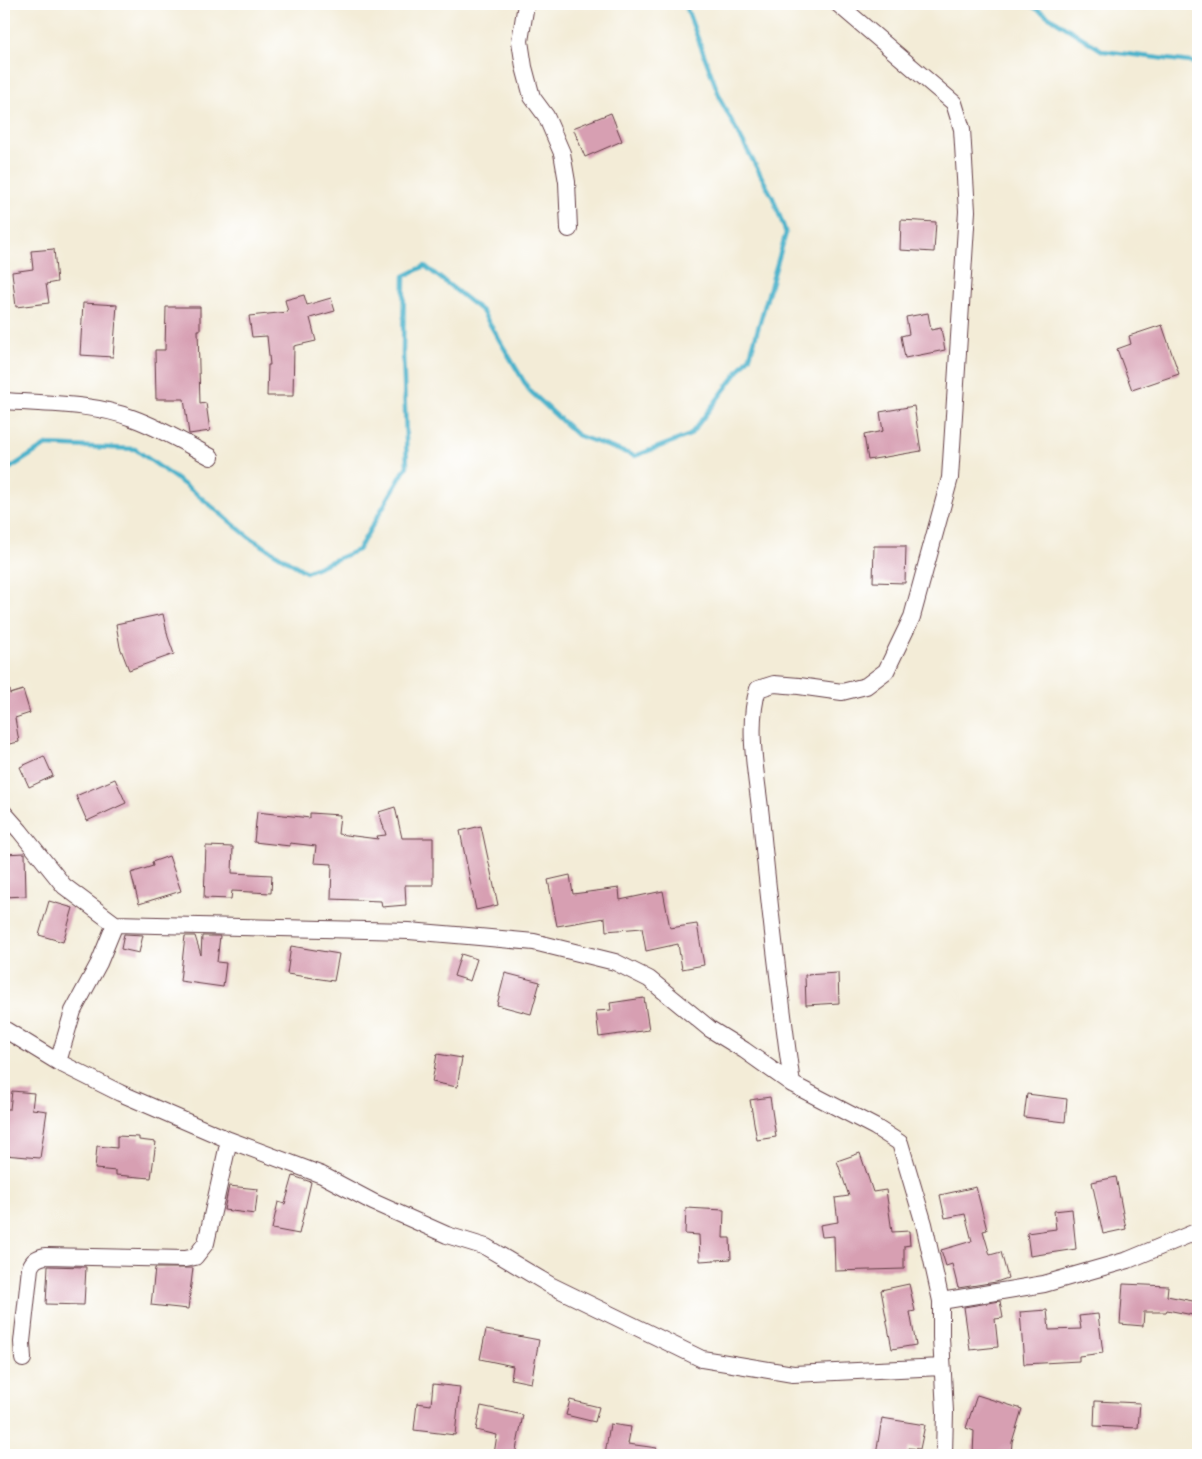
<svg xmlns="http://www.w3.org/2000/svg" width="1202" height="1459" font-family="'Balsamiq Sans',sans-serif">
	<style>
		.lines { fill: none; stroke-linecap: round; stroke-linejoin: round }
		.stream { stroke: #4cb2cb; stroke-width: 4.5 }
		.building { fill: #d79fb2 }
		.minor-casing { stroke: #633e45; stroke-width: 18 }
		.minor { stroke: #fff; stroke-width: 16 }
	</style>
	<rect width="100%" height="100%" fill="#fff"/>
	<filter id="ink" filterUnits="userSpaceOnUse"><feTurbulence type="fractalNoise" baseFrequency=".02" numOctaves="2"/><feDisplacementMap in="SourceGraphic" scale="10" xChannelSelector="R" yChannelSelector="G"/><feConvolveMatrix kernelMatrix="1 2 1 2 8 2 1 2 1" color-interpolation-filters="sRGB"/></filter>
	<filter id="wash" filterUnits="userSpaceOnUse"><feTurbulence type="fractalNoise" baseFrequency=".0096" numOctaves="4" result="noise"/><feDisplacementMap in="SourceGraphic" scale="20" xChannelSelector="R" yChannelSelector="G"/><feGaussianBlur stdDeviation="1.12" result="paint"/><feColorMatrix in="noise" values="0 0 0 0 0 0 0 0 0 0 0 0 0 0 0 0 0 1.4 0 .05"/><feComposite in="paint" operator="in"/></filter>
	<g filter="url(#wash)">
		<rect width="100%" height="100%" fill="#f3ecd7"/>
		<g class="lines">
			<path class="stream" d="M 1029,4 L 1103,51 L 1198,63
				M 4,483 L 7,470 L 46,445 L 135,449 L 193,491 L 250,538 L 306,572 L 358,550 L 407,466 L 403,352 L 404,276 L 425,266 L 482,311 L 529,390 L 577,435 L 635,456 L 690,435 L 750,356 L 786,233 L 773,198 L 722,103 L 685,4"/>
		</g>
		<g id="blocks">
			<path class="building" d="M 611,113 L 622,141 L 585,157 L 573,128 Z
				M 901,220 L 936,222 L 934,252 L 900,250 Z
				M 54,249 L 57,282 L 46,284 L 49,303 L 16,307 L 12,272 L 33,269 L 31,251 Z
				M 304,295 L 307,305 L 331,298 L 335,311 L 310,318 L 316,341 L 294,346 L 293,396 L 267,396 L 268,365 L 270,365 L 267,336 L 252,337 L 249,316 L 288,312 L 285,300 Z
				M 83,303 L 117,305 L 113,357 L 80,355 Z
				M 166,307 L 200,307 L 200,330 L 198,330 L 200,404 L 206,403 L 210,431 L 189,434 L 184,399 L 156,399 L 155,350 L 165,350 Z
				M 928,313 L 931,330 L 941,328 L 945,350 L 905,358 L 901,336 L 909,334 L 906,317 Z
				M 1162,325 L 1179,374 L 1132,390 L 1117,349 L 1131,344 L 1129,336 Z
				M 914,406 L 921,451 L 868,460 L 864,435 L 883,431 L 880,412 Z
				M 874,546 L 906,546 L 905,583 L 873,582 Z
				M 163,614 L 168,637 L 174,654 L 129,670 L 120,647 L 116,624 Z
				M 10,690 L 10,694 L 23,690 L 30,713 L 15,718 L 19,742 L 4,745 L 4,691 Z
				M 44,756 L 53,776 L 29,787 L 20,767 Z
				M 115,779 L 126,803 L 87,821 L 76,796 Z
				M 395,807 L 402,838 L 433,838 L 433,885 L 405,885 L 406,905 L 382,907 L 381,901 L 331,899 L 332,864 L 314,863 L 316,846 L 290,843 L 290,846 L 254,842 L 257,812 L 310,818 L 310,813 L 340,815 L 338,834 L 378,839 L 377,836 L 386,835 L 379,812 Z
				M 481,826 L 498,905 L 476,910 L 460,831 Z
				M 206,846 L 233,847 L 232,873 L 272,875 L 271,893 L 232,891 L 231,899 L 204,898 Z
				M 25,853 L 26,896 L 4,897 L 4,854 Z
				M 169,856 L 181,891 L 139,904 L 131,873 L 153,866 L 152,862 Z
				M 570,875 L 573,894 L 619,888 L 620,900 L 663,891 L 670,928 L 697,924 L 704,965 L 682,969 L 678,944 L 646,951 L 642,928 L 606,931 L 605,918 L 557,926 L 548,880 Z
				M 49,901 L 73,908 L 63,942 L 39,935 Z
				M 124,934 L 143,935 L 139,953 L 121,949 Z
				M 185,936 L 195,936 L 201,955 L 202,936 L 220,936 L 217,962 L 226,963 L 223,987 L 180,981 Z
				M 291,946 L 339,954 L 334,981 L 287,974 Z
				M 461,954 L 477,959 L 470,981 L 454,976 Z
				M 505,973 L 540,982 L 531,1014 L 497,1005 Z
				M 838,973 L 839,1003 L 806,1005 L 805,975 Z
				M 644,998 L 649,1030 L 599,1037 L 596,1011 L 611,1010 L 610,1003 Z
				M 437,1054 L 462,1058 L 457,1087 L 432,1082 Z
				M 12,1091 L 34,1093 L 32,1109 L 47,1111 L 40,1158 L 4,1155 L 4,1109 L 10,1109 Z
				M 1027,1094 L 1067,1099 L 1065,1122 L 1024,1117 Z
				M 770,1097 L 776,1137 L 757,1140 L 750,1100 Z
				M 117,1136 L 139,1137 L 139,1140 L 156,1142 L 151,1178 L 116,1175 L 116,1171 L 95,1169 L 97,1146 L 117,1148 Z
				M 860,1153 L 873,1192 L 886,1190 L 892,1232 L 909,1231 L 910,1245 L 904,1246 L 904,1269 L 835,1271 L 834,1236 L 822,1237 L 820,1225 L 838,1222 L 835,1198 L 849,1196 L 837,1161 Z
				M 293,1176 L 311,1182 L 299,1234 L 272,1229 L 278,1202 L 285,1204 Z
				M 1116,1177 L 1126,1229 L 1103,1234 L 1092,1182 Z
				M 229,1186 L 258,1189 L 255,1214 L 224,1210 Z
				M 976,1187 L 987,1230 L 983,1231 L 990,1255 L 1001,1252 L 1008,1278 L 996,1282 L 958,1288 L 952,1264 L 946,1266 L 941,1250 L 972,1241 L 965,1214 L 945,1218 L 940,1195 Z
				M 686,1208 L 724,1210 L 723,1238 L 730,1238 L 731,1259 L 700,1261 L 699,1235 L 685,1234 Z
				M 1072,1209 L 1076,1249 L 1030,1256 L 1027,1233 L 1056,1229 L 1054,1211 Z
				M 48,1266 L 86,1267 L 84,1305 L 46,1304 Z
				M 155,1268 L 193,1268 L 188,1309 L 151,1305 Z
				M 909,1284 L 915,1311 L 910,1312 L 916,1345 L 892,1349 L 881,1290 Z
				M 1123,1284 L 1168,1286 L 1167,1296 L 1198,1302 L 1198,1316 L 1167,1310 L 1166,1312 L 1144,1312 L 1143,1326 L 1120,1324 Z
				M 1000,1301 L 1003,1318 L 995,1319 L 998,1347 L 970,1350 L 964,1307 Z
				M 1047,1310 L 1049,1330 L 1081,1329 L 1079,1316 L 1098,1314 L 1103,1353 L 1079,1356 L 1079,1361 L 1024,1364 L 1020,1312 Z
				M 486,1330 L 539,1340 L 531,1383 L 511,1379 L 513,1366 L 480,1359 Z
				M 433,1384 L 460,1387 L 455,1435 L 414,1430 L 417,1403 L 431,1405 Z
				M 977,1395 L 1022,1409 L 1012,1442 L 1011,1455 L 973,1455 L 974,1431 L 966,1428 Z
				M 570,1400 L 599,1407 L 595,1422 L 566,1415 Z
				M 1095,1401 L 1140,1403 L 1138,1428 L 1094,1426 Z
				M 481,1406 L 523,1415 L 515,1455 L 494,1454 L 497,1435 L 476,1430 Z
				M 882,1418 L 925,1425 L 920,1449 L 909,1448 L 907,1455 L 876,1455 Z
				M 610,1424 L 631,1427 L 628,1444 L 657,1448 L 657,1455 L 605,1455 Z"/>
		</g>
	</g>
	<g filter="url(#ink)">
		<use href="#blocks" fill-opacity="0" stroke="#633e45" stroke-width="1"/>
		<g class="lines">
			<g class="minor-casing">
				<path id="minor" d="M 526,4 L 520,41 L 524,67 L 532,97 L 546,116 L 562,153 L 567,182 L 569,229
					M 4,401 C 46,404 92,403 132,418 C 160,428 185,443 211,457
					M 4,813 L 20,831 L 64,886 L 115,924 L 409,931 L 468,936 L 534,942 L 615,962 L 649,979 L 710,1029 L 744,1050 L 792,1084 L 875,1127 L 900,1143 L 924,1224 L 941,1301 L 941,1337 L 945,1412 L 944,1455
					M 4,1029 L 58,1062 L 73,1011 L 99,963 L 115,924
					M 58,1062 L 120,1093 L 229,1140 L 322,1175 L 373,1202 L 447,1235 L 486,1247 L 550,1285 L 702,1359 L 793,1374 L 942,1367
					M 792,1084 C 780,995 769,906 761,817 C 757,777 746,727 758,689 L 774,684 L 799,686 L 842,692 L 866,686 L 886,671 L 912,617 L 950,478 L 967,211 L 962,129 L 954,103 L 838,4
					M 941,1301 L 1044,1284 L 1128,1260 L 1198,1231
					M 23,1359 L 22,1342 L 30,1268 C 33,1260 37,1258 45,1256 L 185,1259 L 195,1257 L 206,1243 L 229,1140"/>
			</g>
			<use href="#minor" class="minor"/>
		</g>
	</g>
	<rect width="1202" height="1459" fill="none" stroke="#fff" stroke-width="20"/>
</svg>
